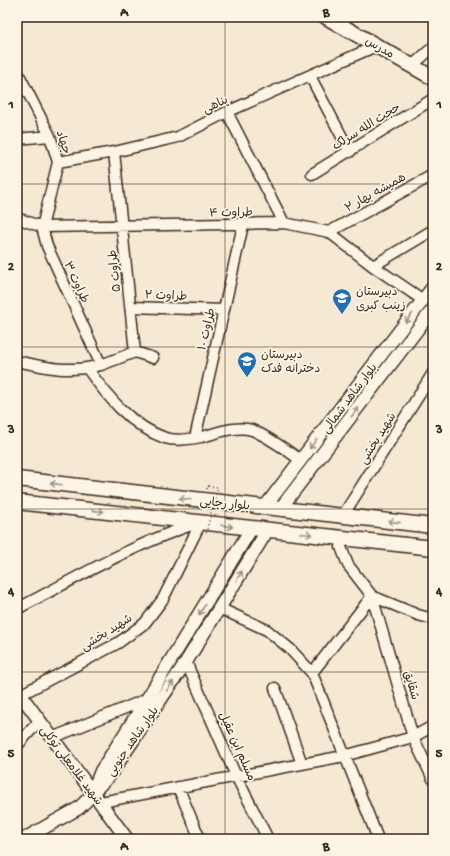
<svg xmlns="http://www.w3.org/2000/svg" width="450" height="856" font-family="'Gochi Hand','Playpen Sans Arabic',sans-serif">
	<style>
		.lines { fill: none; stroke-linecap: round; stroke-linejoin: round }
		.minor-casing { stroke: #3b2a1e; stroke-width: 13 }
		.tertiary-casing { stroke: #3b2a1e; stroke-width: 15 }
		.secondary-casing { stroke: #3b2a1e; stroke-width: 17 }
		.path { stroke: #3b2a1e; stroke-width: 1.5; stroke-dasharray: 1 3; stroke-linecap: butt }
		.minor { stroke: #fcf5e5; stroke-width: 10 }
		.tertiary { stroke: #fcf5e5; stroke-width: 12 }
		.secondary { stroke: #fcf5e5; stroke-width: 14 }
		.path-bridge { stroke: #3b2a1e; stroke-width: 1.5; stroke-dasharray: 1 3; stroke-linecap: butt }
		.oneway { stroke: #9c9082 }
		.grid { fill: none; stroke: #3b2a1e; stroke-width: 1; stroke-opacity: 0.55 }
		.labels { text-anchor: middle; stroke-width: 3.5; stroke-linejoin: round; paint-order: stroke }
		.street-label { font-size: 12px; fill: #3b2a1e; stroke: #fcf5e5 }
		.poi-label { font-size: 12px; fill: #3b2a1e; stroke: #fcf5e5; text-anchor: start }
		.neatline { fill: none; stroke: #3b2a1e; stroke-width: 1.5 }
		.grid-label { font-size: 13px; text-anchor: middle; font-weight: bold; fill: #3b2a1e }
	</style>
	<rect width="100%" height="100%" fill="#f6e9d4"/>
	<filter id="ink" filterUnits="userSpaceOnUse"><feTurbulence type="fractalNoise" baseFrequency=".025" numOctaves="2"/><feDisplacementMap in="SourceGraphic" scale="8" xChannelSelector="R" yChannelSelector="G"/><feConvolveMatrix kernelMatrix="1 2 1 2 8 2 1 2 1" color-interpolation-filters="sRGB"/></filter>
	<g filter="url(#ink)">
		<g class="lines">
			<g class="minor-casing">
				<path id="minor" d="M 412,66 L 433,47
					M 17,71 L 50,136 L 58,162 L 42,227 L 47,246 L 101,365 C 69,373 48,368 17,361
					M 310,76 L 350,152
					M 227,112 L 284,223
					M 17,139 L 50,136
					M 58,162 L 114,152 L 178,137 L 227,112 L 376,46
					M 312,174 L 433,99
					M 17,218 L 42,227 L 284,223 L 329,232 L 373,266 L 423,300
					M 329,232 L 433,175
					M 373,266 L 433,230
					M 131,307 L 223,310
					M 135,352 L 153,358
					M 101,365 L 135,352 L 114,152
					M 87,368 C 107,396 131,426 165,438 C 174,441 191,439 201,437 C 217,433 236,425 252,430 C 269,437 286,450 301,460
					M 195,438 L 243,225
					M 342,517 L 433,373
					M 343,538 L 341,547 L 348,565 L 372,596 L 418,615 L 433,619
					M 372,596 L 413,737 L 433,779
					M 219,608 L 267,630 L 290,649 L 312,673 L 378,839
					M 17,609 C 76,578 134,544 197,523
					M 186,662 L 236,776 L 268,839
					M 312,673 L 372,596
					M 275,688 L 302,764
					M 20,695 L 118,643 L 145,623 L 163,599 L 201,522
					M 52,738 L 147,699
					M 17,746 L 39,721
					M 178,787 L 200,839
					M 101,802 L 344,756 L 413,737 L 433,726"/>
			</g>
			<g class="tertiary-casing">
				<path id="tertiary" d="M 264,508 L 433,287
					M 280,509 L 433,309
					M 17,690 L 127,839
					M 97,788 L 109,776 L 186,662 L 267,531
					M 24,839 L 79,808 L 91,796 L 101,771 L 147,699 L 251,529"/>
			</g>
			<g class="secondary-casing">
				<path id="secondary" d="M 326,17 L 433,78
					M 17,479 L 433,526
					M 17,502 L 433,548"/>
			</g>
			<path class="path" d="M 207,489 L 207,486 L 218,487"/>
			<use href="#minor" class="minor"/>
			<use href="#tertiary" class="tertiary"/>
			<use href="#secondary" class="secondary"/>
			<path class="path-bridge" d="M 206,533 L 218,487"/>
		</g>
		<defs><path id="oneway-shaft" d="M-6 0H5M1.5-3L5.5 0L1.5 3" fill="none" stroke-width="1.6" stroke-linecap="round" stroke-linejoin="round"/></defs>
		<g class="oneway">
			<use href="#oneway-shaft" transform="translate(409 318) rotate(127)"/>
			<use href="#oneway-shaft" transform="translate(355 412) rotate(-53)"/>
			<use href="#oneway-shaft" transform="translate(313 444) rotate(127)"/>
			<use href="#oneway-shaft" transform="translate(56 484) rotate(-173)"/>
			<use href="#oneway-shaft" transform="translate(185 499) rotate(-173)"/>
			<use href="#oneway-shaft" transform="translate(98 511) rotate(6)"/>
			<use href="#oneway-shaft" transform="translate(394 522) rotate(-174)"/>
			<use href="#oneway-shaft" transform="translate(227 526) rotate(8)"/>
			<use href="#oneway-shaft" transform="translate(306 534) rotate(5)"/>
			<use href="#oneway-shaft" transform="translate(239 576) rotate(-58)"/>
			<use href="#oneway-shaft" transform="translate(202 610) rotate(121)"/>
			<use href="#oneway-shaft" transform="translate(170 686) rotate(-56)"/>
		</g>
	</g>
	<path class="grid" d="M 225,17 L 225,839M 17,184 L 433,184M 17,347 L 433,347M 17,509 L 433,509M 17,672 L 433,672"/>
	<defs>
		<g id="university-pin" transform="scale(1)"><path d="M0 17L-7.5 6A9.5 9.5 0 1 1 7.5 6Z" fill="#1f6fb2" stroke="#fcf5e5"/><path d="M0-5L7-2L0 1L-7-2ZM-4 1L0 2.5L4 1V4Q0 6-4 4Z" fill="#fff"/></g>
		<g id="school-pin" transform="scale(1)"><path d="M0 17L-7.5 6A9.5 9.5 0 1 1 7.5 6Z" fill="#1f6fb2" stroke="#fcf5e5"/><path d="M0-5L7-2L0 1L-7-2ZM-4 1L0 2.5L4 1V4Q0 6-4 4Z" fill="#fff"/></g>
	</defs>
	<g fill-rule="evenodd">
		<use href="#university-pin" x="342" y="298"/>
		<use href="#school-pin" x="247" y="361"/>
	</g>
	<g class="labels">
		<g class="street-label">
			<text transform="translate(380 47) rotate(30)" y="4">مدرس</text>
			<text transform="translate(215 104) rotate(-25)" y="4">پناهی</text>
			<text transform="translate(366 126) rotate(-32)" y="4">حجت الله سرلک</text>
			<text transform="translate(64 142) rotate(72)" y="4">جهاد</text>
			<text transform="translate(375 192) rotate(-29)" y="4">همیشه بهار ۲</text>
			<text transform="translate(231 212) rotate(-1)" y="4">طراوت ۴</text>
			<text transform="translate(114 271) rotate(-96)" y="4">طراوت ۵</text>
			<text transform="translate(77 282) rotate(65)" y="4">طراوت ۳</text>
			<text transform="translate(166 295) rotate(2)" y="4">طراوت ۲</text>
			<text transform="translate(206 329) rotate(-77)" y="4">طراوت ۱۰</text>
			<text transform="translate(349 398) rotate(-53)" y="4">بلوار شاهد شمالی</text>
			<text transform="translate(377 438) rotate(-58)" y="4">شهید بخشی</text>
			<text transform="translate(225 503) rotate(6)" y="4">بلوار رجایی</text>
			<text transform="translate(106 632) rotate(-32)" y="4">شهید بخشی</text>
			<text transform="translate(412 685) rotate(74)" y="4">شقایق</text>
			<text transform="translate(132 741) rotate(-55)" y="4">بلوار شاهد جنوبی</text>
			<text transform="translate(238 746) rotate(66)" y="4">مسلم ابن عقیل</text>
			<text transform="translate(72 765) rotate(53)" y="4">شهید غلامعلی توکلی</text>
		</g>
		<g class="poi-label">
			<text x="356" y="295">دبیرستان<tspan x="356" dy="14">زینب کبری</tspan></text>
			<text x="261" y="358">دبیرستان<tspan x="261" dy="14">دخترانه فدک</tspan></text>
		</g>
	</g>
	<rect width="450" height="856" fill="none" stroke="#fcf5e5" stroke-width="44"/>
	<rect x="22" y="22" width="406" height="812" class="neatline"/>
	<g class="grid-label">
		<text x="124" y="16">A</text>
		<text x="326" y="16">B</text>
		<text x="11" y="108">1</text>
		<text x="439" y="108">1</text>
		<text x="11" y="270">2</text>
		<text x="439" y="270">2</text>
		<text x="11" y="433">3</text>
		<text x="439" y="433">3</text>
		<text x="11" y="595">4</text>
		<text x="439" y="595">4</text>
		<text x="11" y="757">5</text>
		<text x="439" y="757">5</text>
		<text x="124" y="850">A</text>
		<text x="326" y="850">B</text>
	</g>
</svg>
